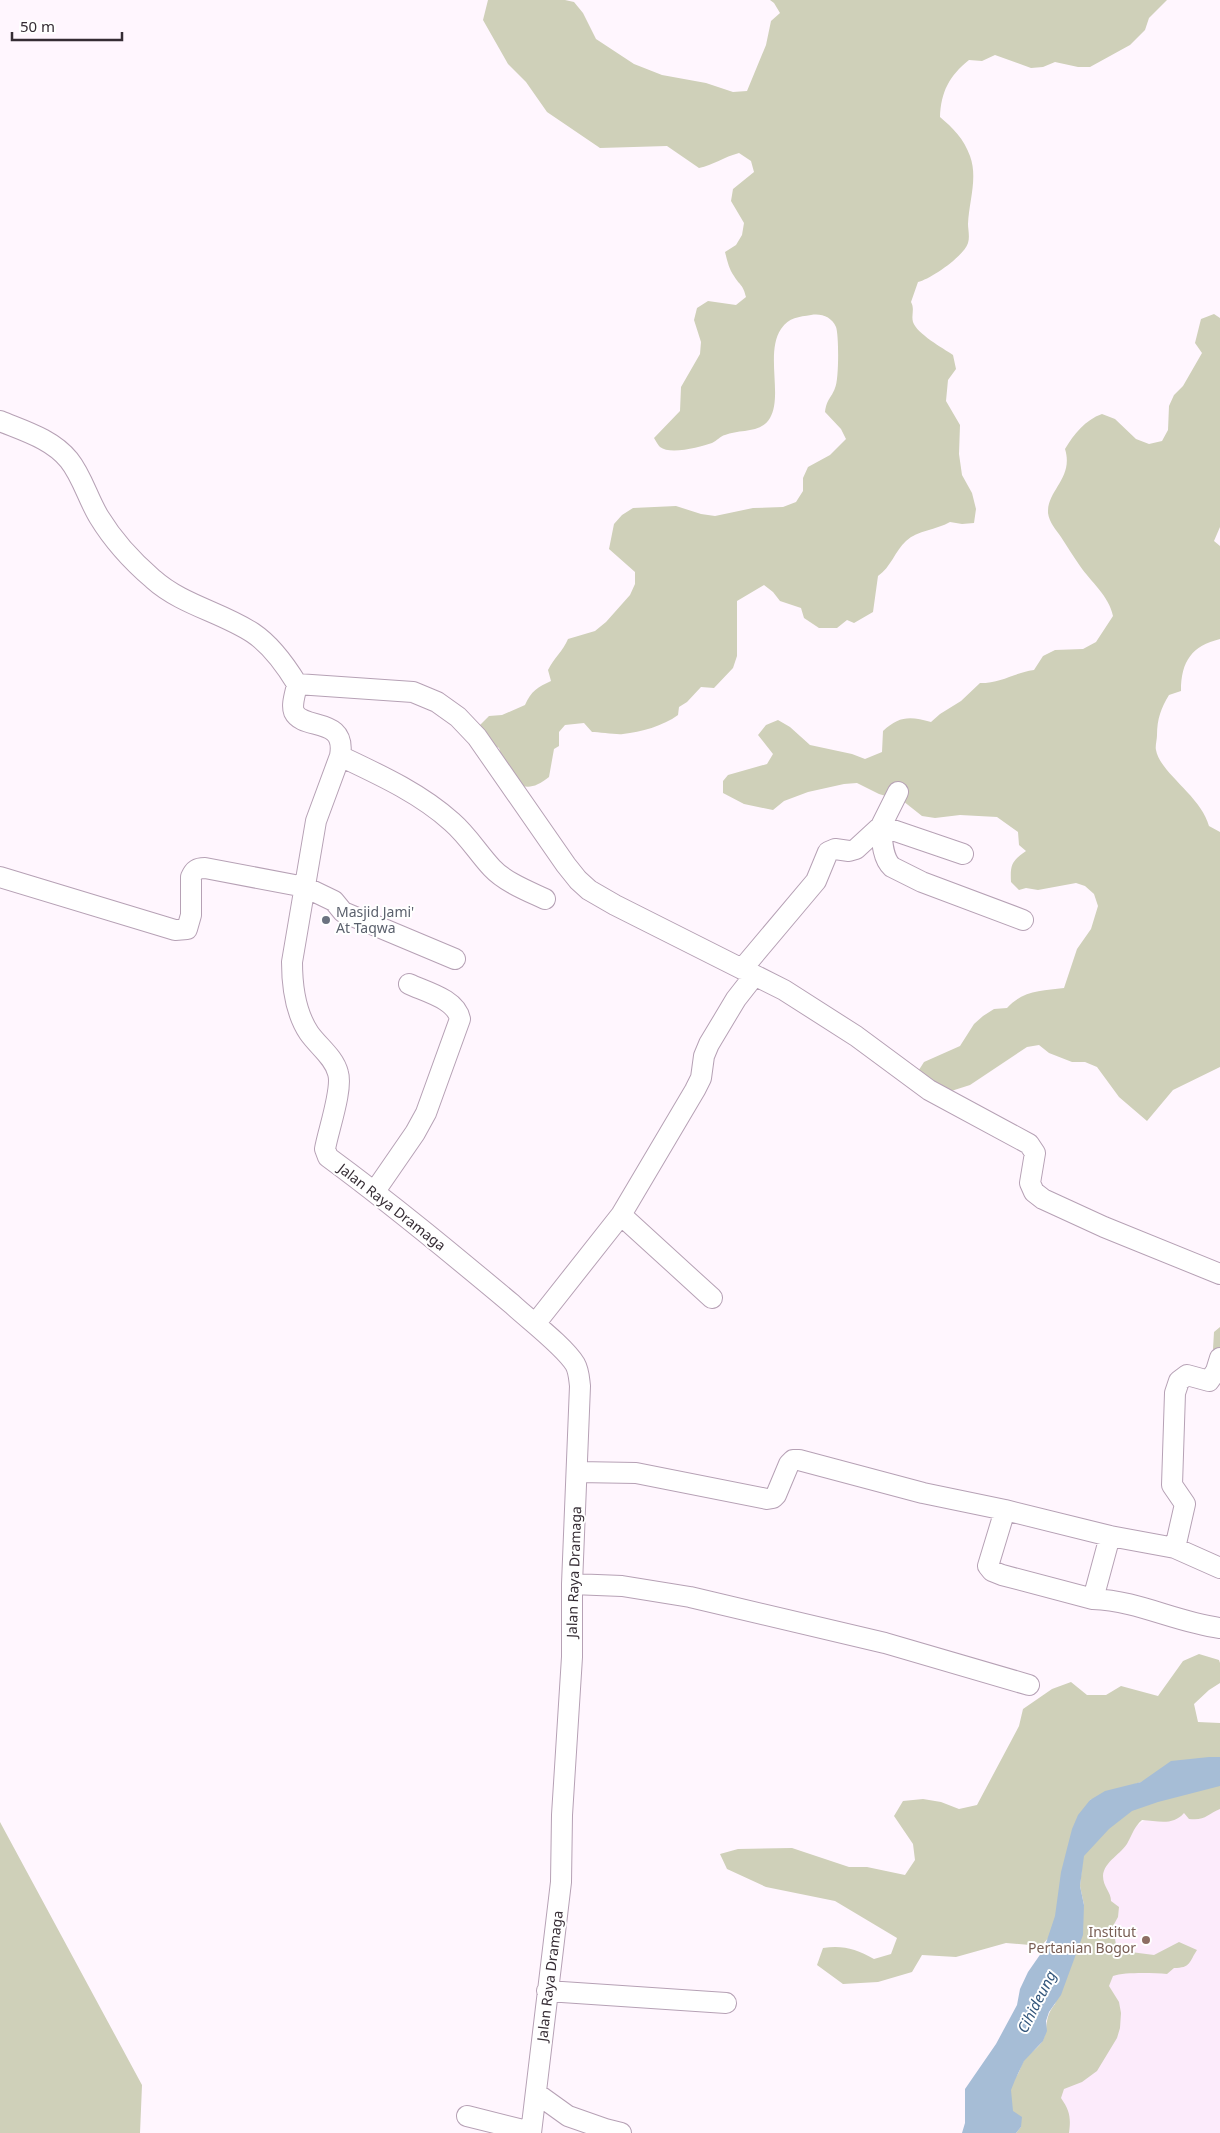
<svg xmlns="http://www.w3.org/2000/svg" width="1220" height="2133" font-family="'Noto Sans',sans-serif">
	<style>
		.built { fill: #fcebfb }
		.green { fill: #cfd0b9 }
		.water { fill: #a6bdd6 }
		.lines { fill: none; stroke-linecap: round; stroke-linejoin: round }
		.minor-casing { stroke: #b6a1b5; stroke-width: 22 }
		.minor { stroke: #fff; stroke-width: 20 }
		.worship-dot { fill: #6b7280; stroke: #fff; stroke-width: 2 }
		.education-dot { fill: #8d6e63; stroke: #fff; stroke-width: 2 }
		.labels { text-anchor: middle; stroke-width: 4; stroke-linejoin: round; paint-order: stroke }
		.worship-label { font-size: 14px; fill: #5b616d; stroke: #fff; text-anchor: start }
		.street-label { font-size: 14px; fill: #352c34; stroke: #fff }
		.education-label { font-size: 14px; fill: #785e54; stroke: #fff; text-anchor: end }
		.water-label { font-size: 15px; font-style: italic; fill: #33567b; stroke: #fff }
	</style>
	<rect width="100%" height="100%" fill="#fff6fe"/>
	<path class="built" d="M 1220,1801 L 1220,2133 L 997,2133 L 1065,1992 L 1103,1849 L 1171,1802 Z"/>
	<path class="green" d="M 488,0 L 565,0 L 574,2 L 583,13 L 596,39 L 634,64 L 662,75 L 706,83 L 733,92 L 747,91 L 766,45 L 771,21 L 780,13 L 774,3 L 770,0 L 1167,0 L 1149,18 L 1145,30 L 1130,45 L 1090,67 L 1078,67 L 1055,62 L 1043,67 L 1031,68 L 995,55 L 982,61 L 969,60 C 949,76 941,92 940,117 C 953,128 964,139 970,156 C 978,178 969,201 968,224 C 968,229 970,237 968,243 C 964,256 931,279 918,282 L 911,302 C 915,309 911,315 913,322 C 917,334 943,348 953,355 L 956,369 L 948,380 L 946,401 L 960,425 L 959,454 L 962,475 L 972,493 L 976,509 L 974,523 L 962,524 L 950,522 C 936,530 918,530 906,541 C 895,551 891,567 878,576 L 873,612 L 854,623 L 847,620 L 837,628 L 819,628 L 804,618 L 801,608 L 780,601 L 773,592 L 764,585 L 737,601 L 737,656 L 733,668 L 714,688 L 701,687 L 687,702 L 679,707 L 678,715 C 663,726 641,732 623,734 C 617,735 599,732 592,732 L 584,723 L 565,725 L 559,732 L 559,746 L 554,749 L 549,777 C 520,801 507,776 499,748 L 477,736 L 481,727 L 480,725 L 489,716 L 502,715 L 525,705 C 531,691 538,687 551,681 L 548,670 C 554,658 563,651 568,639 L 595,631 L 606,622 L 630,595 L 635,584 L 635,572 L 609,549 L 614,524 L 622,515 L 633,508 L 676,506 L 701,514 L 715,516 L 753,508 L 783,507 L 796,502 L 803,491 L 803,478 L 808,467 L 830,455 L 846,439 L 841,429 L 825,412 C 827,398 831,399 835,388 C 839,381 839,335 836,327 C 832,317 821,313 811,315 C 799,317 789,317 781,329 C 765,353 783,396 770,418 C 761,434 739,429 725,435 C 720,436 717,441 712,443 C 701,447 670,455 660,447 C 658,445 656,441 654,438 L 680,411 L 681,387 L 700,354 L 701,342 L 694,320 L 697,308 L 708,301 L 736,305 L 746,297 C 743,284 740,286 734,276 C 729,269 727,260 725,252 L 736,245 L 742,235 L 744,223 L 731,201 L 733,189 L 754,172 L 751,161 L 739,153 C 724,157 713,165 699,168 L 667,146 L 600,148 L 547,112 L 526,82 L 508,64 L 483,20 Z
		M 1214,314 L 1220,318 L 1220,527 L 1214,541 L 1220,546 L 1220,639 C 1192,646 1181,661 1181,691 L 1169,695 C 1161,708 1157,719 1157,735 C 1157,740 1155,746 1156,750 C 1160,773 1201,796 1209,826 L 1220,832 L 1220,1067 L 1173,1090 L 1147,1121 L 1119,1097 L 1097,1067 L 1085,1062 L 1072,1062 L 1049,1053 L 1039,1045 L 1027,1047 L 970,1085 L 945,1093 L 917,1073 L 924,1062 L 960,1046 L 974,1024 L 983,1016 L 994,1009 L 1007,1008 C 1023,990 1042,991 1064,988 L 1077,949 L 1091,929 L 1098,906 L 1094,894 L 1085,886 L 1076,883 L 1038,890 L 1026,888 L 1019,890 L 1011,882 C 1010,864 1012,861 1026,851 L 1019,845 L 1018,832 L 997,817 L 960,815 L 935,818 L 922,816 L 903,801 L 879,794 L 857,783 L 844,784 L 808,792 L 784,801 L 773,810 L 744,804 L 723,793 L 723,781 L 728,775 L 767,764 L 773,754 L 758,735 L 766,725 L 778,720 L 790,727 L 810,745 L 852,754 L 865,759 L 882,752 L 883,731 C 899,716 910,716 931,722 L 940,714 L 961,701 L 980,683 C 1002,683 1013,673 1034,670 L 1043,656 L 1055,650 L 1083,649 L 1096,642 L 1113,616 C 1109,596 1091,582 1080,566 C 1073,556 1067,546 1061,537 C 1056,530 1049,522 1048,513 C 1047,490 1074,478 1065,449 C 1074,434 1085,420 1102,414 L 1115,419 L 1136,439 L 1149,444 L 1162,441 L 1168,430 L 1169,406 L 1174,395 L 1183,386 L 1202,353 L 1195,343 L 1201,319 Z
		M 1220,1327 L 1220,1355 L 1213,1349 L 1214,1332 Z
		M 1199,1654 L 1219,1660 L 1220,1663 L 1220,1683 L 1209,1690 L 1194,1704 L 1198,1722 L 1220,1723 L 1220,1771 L 1141,1782 L 1090,1800 L 1054,1932 L 1041,1946 L 1006,1943 L 956,1957 L 922,1955 L 912,1972 L 878,1982 L 843,1984 L 817,1965 L 823,1948 C 843,1945 856,1949 874,1959 L 891,1954 L 897,1938 L 835,1901 L 766,1887 L 727,1869 L 720,1854 L 738,1849 L 792,1848 L 849,1867 L 867,1867 L 905,1875 L 915,1860 L 913,1844 L 894,1816 L 903,1801 L 923,1799 L 941,1802 L 959,1809 L 977,1805 L 1019,1726 L 1023,1709 L 1052,1689 L 1071,1682 L 1087,1695 L 1106,1695 L 1121,1686 L 1158,1696 L 1183,1661 Z
		M 1220,1780 L 1220,1809 C 1207,1814 1206,1821 1189,1819 L 1184,1813 C 1173,1826 1158,1821 1142,1820 C 1134,1827 1133,1833 1128,1842 C 1122,1854 1104,1861 1103,1876 C 1103,1887 1111,1892 1111,1901 L 1119,1907 L 1118,1917 L 1113,1926 L 1116,1945 L 1123,1951 L 1154,1955 L 1179,1942 L 1197,1950 C 1189,1962 1191,1968 1174,1968 L 1167,1974 C 1153,1973 1125,1972 1113,1976 L 1109,1986 L 1119,2002 L 1121,2013 L 1120,2028 L 1117,2038 L 1097,2071 L 1082,2082 L 1064,2089 L 1061,2098 C 1070,2111 1071,2118 1069,2133 L 1016,2133 L 1021,2127 L 1002,2110 L 1007,2085 C 1020,2076 1018,2072 1024,2060 C 1029,2053 1039,2048 1043,2040 C 1049,2028 1043,2019 1055,2004 L 1084,1905 L 1080,1886 L 1083,1856 L 1081,1850 L 1139,1803 Z
		M 0,1822 L 142,2085 L 140,2133 L 0,2133 Z"/>
	<path class="water" d="M 1209,1757 L 1220,1757 L 1220,1786 L 1158,1802 L 1132,1811 L 1109,1829 L 1084,1856 L 1080,1886 L 1084,1905 L 1083,1935 L 1061,1995 L 1049,2012 L 1046,2021 L 1047,2031 L 1043,2041 L 1024,2061 L 1015,2080 L 1011,2090 L 1013,2111 L 1022,2117 L 1021,2127 L 1016,2133 L 962,2133 L 965,2123 L 965,2089 L 996,2044 L 1017,2005 L 1020,1989 L 1028,1972 L 1044,1949 L 1055,1916 L 1061,1872 L 1072,1829 L 1078,1815 L 1090,1800 L 1105,1791 L 1141,1782 L 1171,1761 Z"/>
	<g class="lines">
		<g class="minor-casing">
			<path id="minor" d="M 0,421 C 24,431 52,439 69,460 C 82,476 88,499 99,517 C 113,540 132,561 153,579 C 182,605 221,612 253,633 C 271,645 286,666 297,684 C 296,692 291,704 294,712 C 303,731 347,716 340,756 L 316,821 L 292,962 C 292,985 295,1012 309,1033 C 318,1046 334,1057 338,1073 C 343,1089 328,1131 325,1149 L 328,1157 C 392,1204 451,1253 512,1304 C 528,1319 564,1346 575,1364 C 579,1371 579,1378 580,1386 L 572,1584 L 572,1657 L 562,1815 L 561,1882 L 531,2133
				M 297,684 L 413,692 L 437,702 L 458,717 L 477,737 L 566,865 L 578,880 L 589,890 L 615,905 L 784,990 L 856,1036 L 929,1090 L 1029,1144 L 1035,1153 L 1030,1183 L 1034,1192 L 1043,1199 L 1104,1227 L 1220,1274
				M 340,756 C 378,774 420,793 452,822 C 468,836 478,853 492,868 C 505,882 528,891 545,899
				M 963,854 L 881,826 C 882,839 882,858 892,867 L 922,882 L 1023,920
				M 0,877 L 175,930 L 187,929 L 191,915 L 191,877 C 194,870 197,868 205,868 L 305,887 L 334,901 L 343,912 L 455,959
				M 742,969 L 816,881 L 828,852 L 835,849 L 849,851 L 856,849 L 881,826 L 898,792
				M 375,1191 L 415,1133 L 426,1113 L 460,1019 C 456,999 426,992 409,984
				M 621,1215 L 712,1298
				M 535,1324 L 621,1215 L 695,1090 L 701,1078 L 704,1056 L 709,1044 L 736,999 L 754,976
				M 578,1472 L 636,1473 L 767,1499 L 773,1498 L 776,1495 L 789,1464 L 793,1460 L 799,1460 L 923,1493 L 1005,1510 L 1110,1536 L 1175,1548 L 1220,1568
				M 1005,1510 L 988,1566 L 992,1571 L 1002,1575 L 1093,1599 L 1110,1536
				M 1175,1548 L 1185,1504 L 1172,1485 L 1175,1393 L 1179,1381 L 1187,1375 L 1209,1381 L 1216,1371 L 1220,1358
				M 572,1584 L 622,1586 L 690,1597 L 885,1643 L 1029,1685
				M 1093,1599 C 1139,1601 1175,1622 1220,1628
				M 547,1991 L 726,2003
				M 536,2093 L 568,2116 L 605,2129 L 621,2133
				M 467,2116 L 531,2132"/>
		</g>
		<use href="#minor" class="minor"/>
	</g>
	<circle class="worship-dot" cx="326" cy="920" r="5"/>
	<circle class="education-dot" cx="1146" cy="1940" r="5"/>
	<g class="labels">
		<g class="worship-label">
			<text x="336" y="917">Masjid Jami'<tspan x="336" dy="16">At Taqwa</tspan></text>
		</g>
		<g class="street-label">
			<text transform="translate(392 1207) rotate(38)" y="5">Jalan Raya Dramaga</text>
			<text transform="translate(574 1572) rotate(-88)" y="5">Jalan Raya Dramaga</text>
			<text transform="translate(550 1976) rotate(-83)" y="5">Jalan Raya Dramaga</text>
		</g>
		<g class="education-label">
			<text x="1136" y="1937">Institut<tspan x="1136" dy="16">Pertanian Bogor</tspan></text>
		</g>
		<g class="water-label">
			<text transform="translate(1037 2002) rotate(-63)" y="5">Cihideung</text>
		</g>
	</g>
	<path d="M12 32v8h110v-8" fill="none" stroke="#352c34" stroke-width="2.5"/>
	<text x="20" y="32" font-size="15" fill="#352c34" stroke="#ffffff" stroke-width="4" paint-order="stroke">50 m</text>
</svg>
